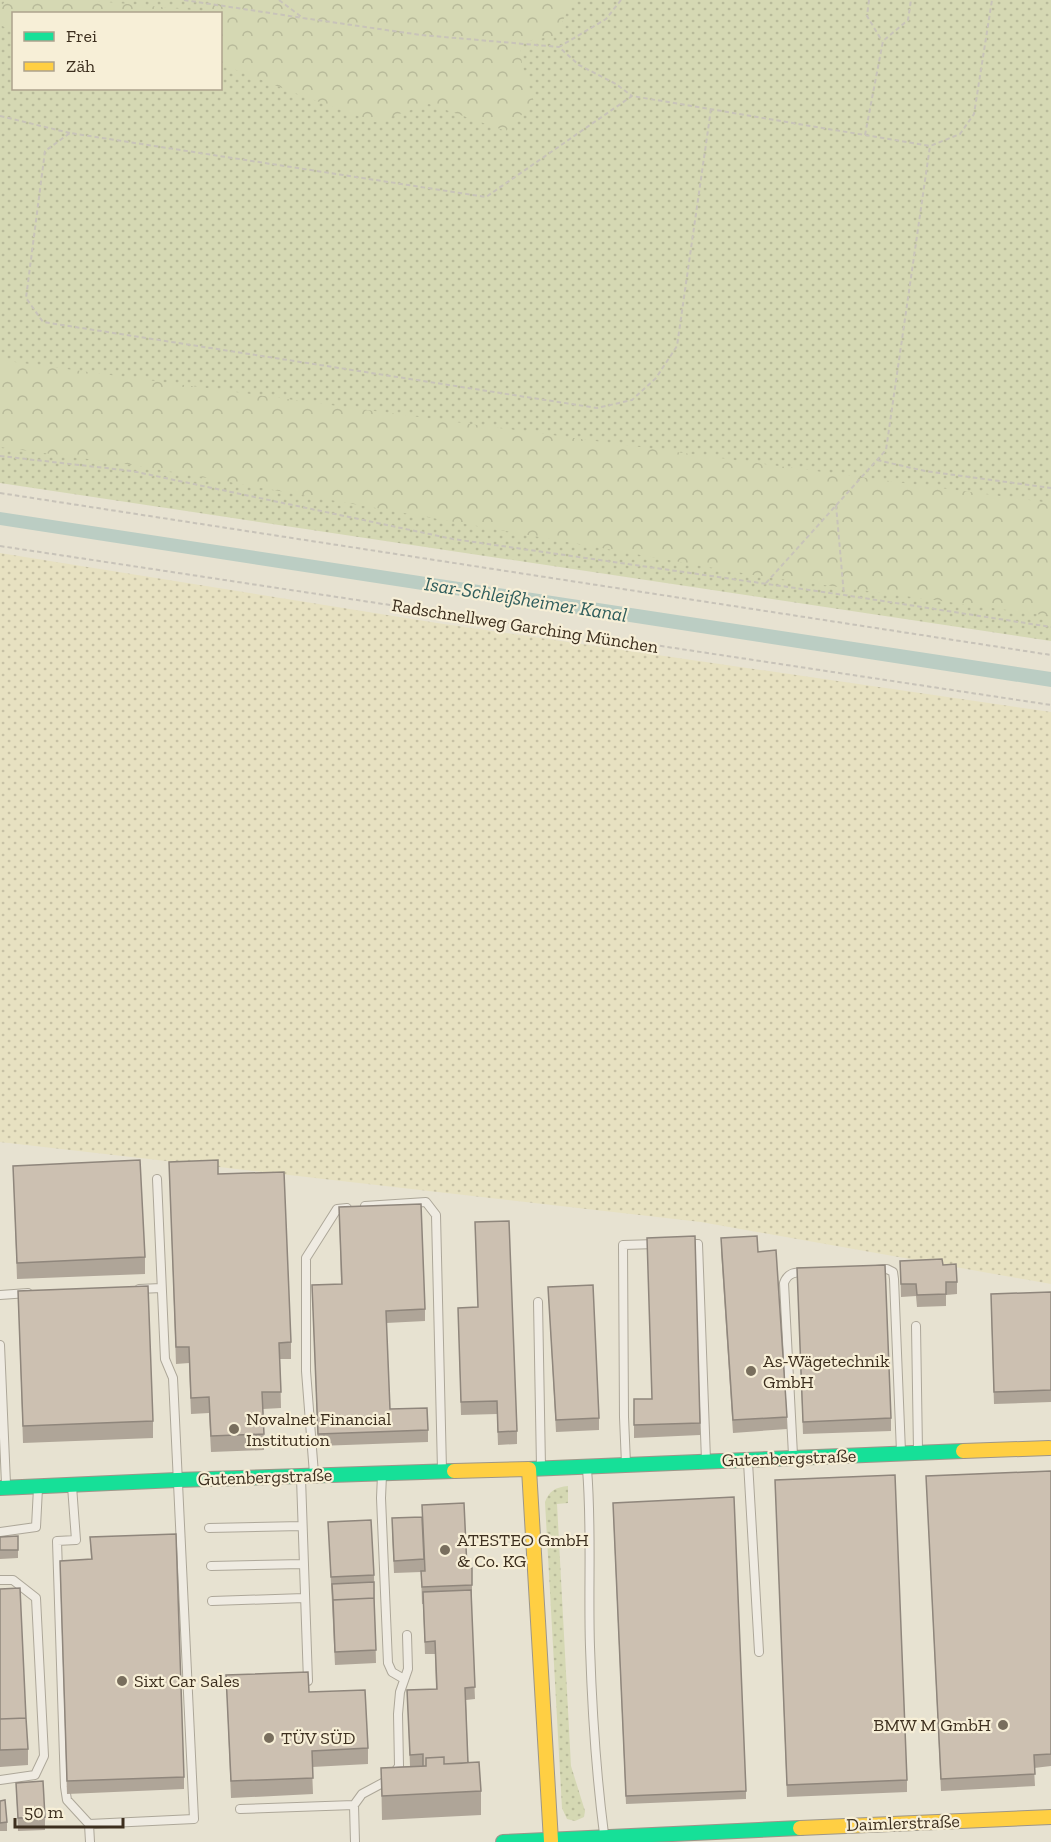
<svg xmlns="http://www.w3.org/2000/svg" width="1051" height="1842" font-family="'Zilla Slab',serif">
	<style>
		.farmland { fill: url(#farmland-dots) }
		.green { fill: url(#green-dots); fill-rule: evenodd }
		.forest { fill: url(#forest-crowns) }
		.water { fill: #bbcdc3 }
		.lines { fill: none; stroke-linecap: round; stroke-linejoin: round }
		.lane-casing { stroke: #ada799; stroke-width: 10 }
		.fast-casing { stroke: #9d9689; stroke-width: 16 }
		.slow-casing { stroke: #9d9689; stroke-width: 16 }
		.path { stroke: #c8c3b9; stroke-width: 2; stroke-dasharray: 4.5 3; stroke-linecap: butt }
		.lane { stroke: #efebe2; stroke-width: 8 }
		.fast { stroke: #16e098; stroke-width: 14 }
		.slow { stroke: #ffcf43; stroke-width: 14 }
		.wall { fill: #afa598 }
		.building { fill: #ccc0b1; stroke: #8f867c; stroke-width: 1.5 }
		.poi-dot { fill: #786e5d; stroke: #f7efd7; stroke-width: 2 }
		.labels { text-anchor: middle; stroke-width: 4.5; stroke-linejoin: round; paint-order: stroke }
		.street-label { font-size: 18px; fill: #3d2f1f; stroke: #f7efd7 }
		.poi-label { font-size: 18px; fill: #3d2f1f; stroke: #f7efd7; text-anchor: start }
		.water-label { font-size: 20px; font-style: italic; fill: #2e5d5c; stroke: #f7efd7 }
	</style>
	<defs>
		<pattern id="farmland-dots" width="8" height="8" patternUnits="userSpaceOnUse" patternTransform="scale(1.5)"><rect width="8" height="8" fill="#e7e1c1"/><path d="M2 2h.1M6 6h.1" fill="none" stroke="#c7c1a5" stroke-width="1.8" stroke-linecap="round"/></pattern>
		<pattern id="green-dots" width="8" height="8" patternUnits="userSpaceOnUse" patternTransform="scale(1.5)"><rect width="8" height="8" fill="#d5d8b3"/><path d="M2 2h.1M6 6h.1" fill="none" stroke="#b8ba9a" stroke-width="1.8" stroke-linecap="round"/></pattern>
		<pattern id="forest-crowns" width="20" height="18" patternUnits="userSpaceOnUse" patternTransform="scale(1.5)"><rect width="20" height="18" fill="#d5d8b3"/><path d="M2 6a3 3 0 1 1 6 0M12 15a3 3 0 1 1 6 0" fill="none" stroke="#b8ba9a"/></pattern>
	</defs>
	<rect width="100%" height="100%" fill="#e7e2d1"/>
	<path class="farmland" d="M 0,553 L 437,623 L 1051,712 L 1051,1284 L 701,1222 L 0,1142 Z"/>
	<path class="green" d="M 0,0 L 1051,0 L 1051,641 L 0,483 ZM 14,14 L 220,14 L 220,88 L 14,88 Z
		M 568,1486 L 568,1503 L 557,1504 L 571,1766 L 585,1811 L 584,1817 L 575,1821 L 567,1819 L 562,1808 L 545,1502 C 549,1491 556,1487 568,1486 Z"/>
	<path class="forest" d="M 6,0 L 85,0 L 204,11 L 211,0 L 572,0 L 556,36 L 520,42 L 522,65 L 534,102 L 506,131 L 429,104 L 375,122 L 300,95 L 221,64 L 220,14 L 14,14 L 13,31 L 0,25 L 0,8 Z
		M 0,360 L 1051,503 L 1051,616 L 759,576 L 139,466 L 0,447 Z"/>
	<path class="water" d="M 0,512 L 1051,672 L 1051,687 L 0,525 Z"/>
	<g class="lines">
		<g class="lane-casing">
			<path id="lane" d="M 365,1206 L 426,1202 L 436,1215 L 442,1470
				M 686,1244 L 698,1244 L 706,1460
				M 876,1270 L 887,1269 L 893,1272 L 894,1279 L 901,1452
				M 139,1289 L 161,1288
				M 0,1295 L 28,1293
				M 538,1302 L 541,1467
				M 916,1326 L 918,1451
				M 0,1345 L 6,1484
				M 793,1455 L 784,1283 C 788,1272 796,1272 807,1272
				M 748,1462 L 759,1652
				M 626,1464 L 624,1417 L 623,1245 L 656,1244
				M 587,1469 C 592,1528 588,1587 590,1647 C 592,1709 596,1772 604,1834
				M 314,1474 L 306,1371 L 306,1258 L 337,1209 L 347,1208
				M 382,1475 L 381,1498 L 388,1663 L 392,1672 L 404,1679
				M 301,1478 L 308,1681
				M 72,1486 L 76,1540 L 57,1541 L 65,1787 L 67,1800 L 89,1824 L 90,1842
				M 209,1528 L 302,1526
				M 0,1532 L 36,1527 L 38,1488
				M 211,1566 L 303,1564
				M 0,1580 L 13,1580 L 36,1598 L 44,1756 L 35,1775 L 0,1780
				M 212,1601 L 304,1598
				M 240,1809 L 354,1805
				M 89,1824 L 194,1819 L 173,1378 L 165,1359 L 157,1179
				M 355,1842 L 354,1805 L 362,1794 L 390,1779 L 399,1766 L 398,1714 L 400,1692 L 408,1669 L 407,1635"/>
		</g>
		<g class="fast-casing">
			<path id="fast" d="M 529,1469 L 963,1451
				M 0,1488 L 177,1480 L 454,1471
				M 503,1842 L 800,1828"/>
		</g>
		<g class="slow-casing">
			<path id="slow" d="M 963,1451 L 1049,1448
				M 454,1471 L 529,1469 L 551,1841
				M 800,1828 L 1051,1817"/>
		</g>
		<path class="path" d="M 184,0 L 303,18
			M 279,0 L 303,18 L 421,35 L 559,47
			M 621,0 L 606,19 L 559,47 L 579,65 L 616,84 L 632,96
			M 869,0 L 867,16 L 882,41
			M 711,109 L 677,346 L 656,378 L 632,400 L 597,408 L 43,322 L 26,298 L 45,151 L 70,133 L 486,197 L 632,96 L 930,146 L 960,134 L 974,114 L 992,0
			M 0,116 L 70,133
			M 865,135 L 883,41 L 908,20 L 911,0
			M 0,456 L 132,471 L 453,539 L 844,595 L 1051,627
			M 877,460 L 925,471 L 1051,488
			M 0,493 L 1051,655
			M 836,505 L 844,595
			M 0,546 L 1051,705
			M 766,583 L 886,450 L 930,146"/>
		<use href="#lane" class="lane"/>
		<use href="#fast" class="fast"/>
		<use href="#slow" class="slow"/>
	</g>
	<path class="wall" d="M 169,1162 L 218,1174 L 291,1342 L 291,1359 L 280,1359 L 281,1408 L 263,1409 L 264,1450 L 211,1452 L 209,1413 L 191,1414 L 189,1363 L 176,1364 Z
		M 13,1166 L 145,1257 L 145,1274 L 17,1279 Z
		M 339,1207 L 425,1309 L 425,1321 L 386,1323 L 390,1409 L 428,1430 L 428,1442 L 318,1446 L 312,1285 L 341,1284 Z
		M 475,1222 L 517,1431 L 517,1444 L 498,1445 L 497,1414 L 461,1415 L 458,1308 L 478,1307 Z
		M 721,1238 L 758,1252 L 787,1417 L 787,1429 L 733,1433 L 721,1251 Z
		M 900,1261 L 943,1265 L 957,1282 L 957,1294 L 946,1295 L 946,1306 L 917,1307 L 916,1296 L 901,1297 Z
		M 797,1268 L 891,1418 L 891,1431 L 803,1434 Z
		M 548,1287 L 599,1418 L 599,1430 L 556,1432 Z
		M 18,1291 L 153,1421 L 153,1438 L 23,1443 Z
		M 1051,1292 L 1051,1402 L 994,1404 L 991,1306 Z
		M 634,1399 L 700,1423 L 700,1435 L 634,1438 Z
		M 1051,1471 L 1051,1766 L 1034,1768 L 1035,1786 L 941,1791 L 926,1476 Z
		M 775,1480 L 907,1780 L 907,1792 L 787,1797 Z
		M 422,1505 L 467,1568 L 472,1585 L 472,1601 L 471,1602 L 475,1699 L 466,1700 L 468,1763 L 481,1791 L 481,1815 L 382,1820 L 381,1768 L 410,1766 L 407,1690 L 436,1689 L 435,1654 L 425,1654 L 423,1604 L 422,1604 L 421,1572 L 394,1573 L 392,1531 L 422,1517 Z
		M 613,1511 L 746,1791 L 746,1799 L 626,1804 Z
		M 328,1522 L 374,1575 L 376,1663 L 335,1665 Z
		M 18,1536 L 18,1558 L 0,1559 L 0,1537 Z
		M 90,1537 L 184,1777 L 184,1789 L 67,1794 L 60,1573 L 91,1559 Z
		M 0,1589 L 28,1749 L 28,1765 L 0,1767 Z
		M 226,1675 L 309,1692 L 368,1748 L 368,1764 L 312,1767 L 313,1794 L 231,1798 Z
		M 16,1783 L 45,1817 L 45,1830 L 18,1831 Z
		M 0,1801 L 7,1822 L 7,1831 L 0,1831 Z"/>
	<path class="building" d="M 140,1160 L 145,1257 L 17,1263 L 13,1166 Z
		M 218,1160 L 218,1174 L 284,1172 L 291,1342 L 279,1343 L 281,1392 L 262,1392 L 264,1434 L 211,1436 L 209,1397 L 191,1398 L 189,1347 L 176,1347 L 169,1162 Z
		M 421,1204 L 425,1309 L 386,1311 L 390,1409 L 427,1408 L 428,1430 L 318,1434 L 312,1285 L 342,1284 L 339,1207 Z
		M 509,1221 L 517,1431 L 498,1432 L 497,1401 L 461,1402 L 458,1308 L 478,1307 L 475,1222 Z
		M 695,1236 L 700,1423 L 634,1425 L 634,1399 L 652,1399 L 647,1238 Z
		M 757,1236 L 758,1252 L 776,1250 L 787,1417 L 733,1420 L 721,1238 Z
		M 942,1259 L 943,1265 L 956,1264 L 957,1282 L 946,1282 L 946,1294 L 917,1295 L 916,1284 L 901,1284 L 900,1261 Z
		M 885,1265 L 891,1418 L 803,1422 L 797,1268 Z
		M 593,1285 L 599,1418 L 556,1420 L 548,1287 Z
		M 148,1286 L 153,1421 L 23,1426 L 18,1291 Z
		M 1051,1292 L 1051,1390 L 994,1392 L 991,1294 Z
		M 1051,1471 L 1051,1754 L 1034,1755 L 1035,1774 L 941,1779 L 926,1476 Z
		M 895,1475 L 907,1780 L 787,1785 L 775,1480 Z
		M 734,1497 L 746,1791 L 626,1796 L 613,1503 Z
		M 464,1503 L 467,1568 L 472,1568 L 472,1585 L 422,1587 L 421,1571 L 425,1571 L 422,1505 Z
		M 422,1517 L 424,1559 L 394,1561 L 392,1518 Z
		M 371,1520 L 374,1575 L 331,1577 L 328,1522 Z
		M 176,1534 L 184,1777 L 67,1781 L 60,1561 L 92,1559 L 90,1537 Z
		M 18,1536 L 18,1550 L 0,1550 L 0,1537 Z
		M 374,1582 L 374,1598 L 333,1600 L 332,1584 Z
		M 20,1588 L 26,1718 L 0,1719 L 0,1589 Z
		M 471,1590 L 475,1687 L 465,1688 L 468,1763 L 444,1764 L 444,1757 L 426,1758 L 426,1766 L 423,1766 L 423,1754 L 410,1755 L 407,1690 L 437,1689 L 435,1641 L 425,1642 L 423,1592 Z
		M 374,1598 L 376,1650 L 335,1652 L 333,1600 Z
		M 308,1672 L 309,1692 L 365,1690 L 368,1748 L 312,1751 L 313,1778 L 231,1781 L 226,1675 Z
		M 26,1718 L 28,1749 L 0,1750 L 0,1719 Z
		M 444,1757 L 444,1764 L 479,1762 L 481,1791 L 382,1796 L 381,1768 L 426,1766 L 426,1758 Z
		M 43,1781 L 45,1817 L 18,1818 L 16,1783 Z
		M 5,1800 L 7,1822 L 0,1823 L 0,1801 Z"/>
	<g class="poi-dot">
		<circle cx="751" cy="1371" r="6"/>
		<circle cx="234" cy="1429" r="6"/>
		<circle cx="445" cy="1550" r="6"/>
		<circle cx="122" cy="1681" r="6"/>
		<circle cx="1003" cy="1725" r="6"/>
		<circle cx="269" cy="1738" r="6"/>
	</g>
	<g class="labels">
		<g class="street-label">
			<text transform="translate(525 626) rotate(9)" y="6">Radschnellweg Garching München</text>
			<text transform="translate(789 1458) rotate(-2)" y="6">Gutenbergstraße</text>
			<text transform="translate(265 1477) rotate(-2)" y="6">Gutenbergstraße</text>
			<text transform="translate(903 1823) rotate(-2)" y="6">Daimlerstraße</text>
		</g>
		<g class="poi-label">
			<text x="763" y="1367">As-Wägetechnik<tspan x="763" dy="21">GmbH</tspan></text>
			<text x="246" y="1425">Novalnet Financial<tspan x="246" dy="21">Institution</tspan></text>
			<text x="457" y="1546">ATESTEO GmbH<tspan x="457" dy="21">&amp; Co. KG</tspan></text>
			<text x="134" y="1687">Sixt Car Sales</text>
			<text x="991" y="1731" text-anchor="end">BMW M GmbH</text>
			<text x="281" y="1744">TÜV SÜD</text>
		</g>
		<g class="water-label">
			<text transform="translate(526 599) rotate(9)" y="7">Isar-Schleißheimer Kanal</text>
		</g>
	</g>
	<rect x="12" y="12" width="210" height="78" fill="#f7efd7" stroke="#ada28d" stroke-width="1.5"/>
	<rect x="24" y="32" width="30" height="9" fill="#16e098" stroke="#ada28d" stroke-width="1.5"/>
	<text x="66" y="42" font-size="18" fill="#3d2f1f">Frei</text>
	<rect x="24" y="62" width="30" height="9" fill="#ffcf43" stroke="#ada28d" stroke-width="1.5"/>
	<text x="66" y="72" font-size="18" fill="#3d2f1f">Zäh</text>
	<path d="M15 1818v9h108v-9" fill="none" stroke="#3d2f1f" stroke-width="3"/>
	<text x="24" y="1818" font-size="18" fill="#3d2f1f" stroke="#f7efd7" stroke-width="4.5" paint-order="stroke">50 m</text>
</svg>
